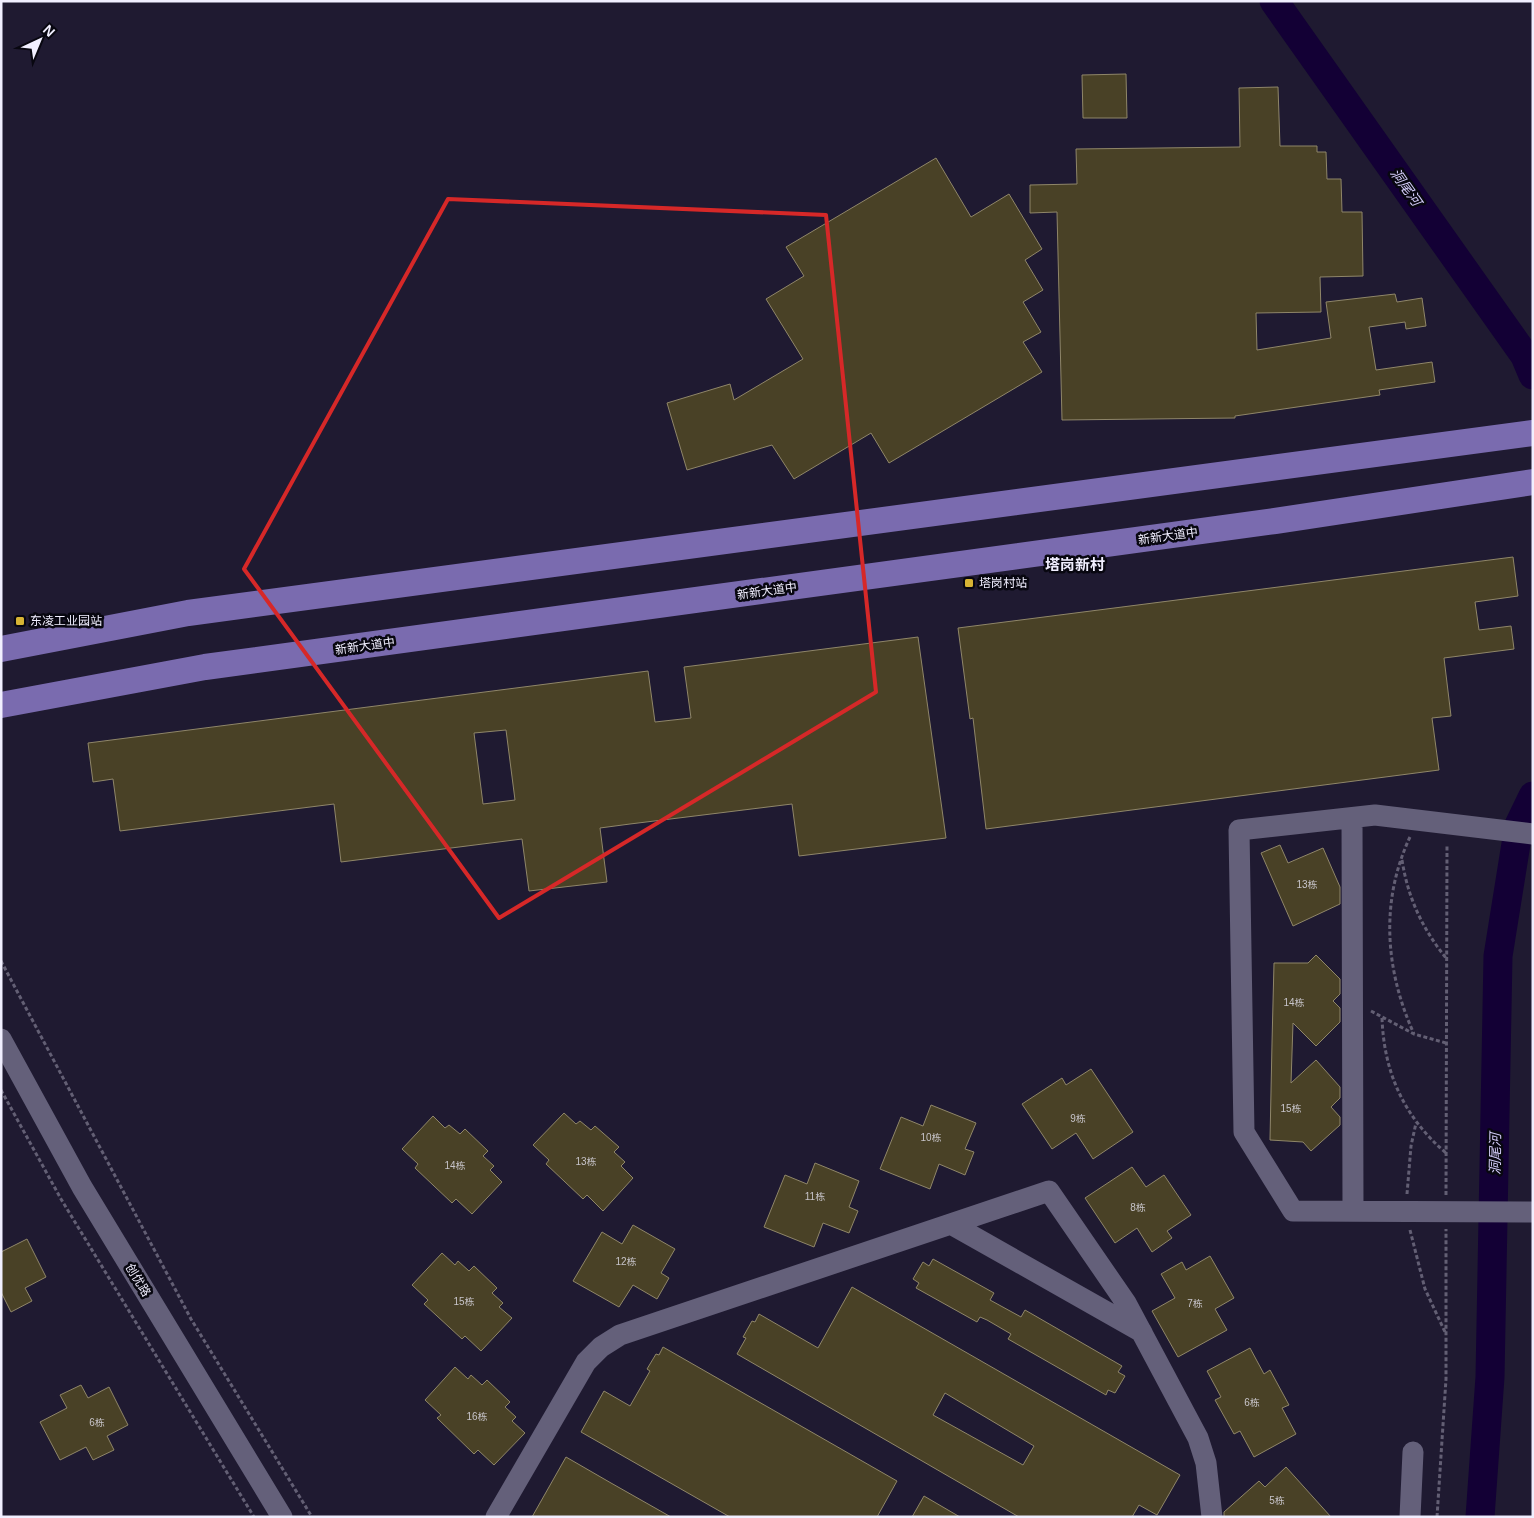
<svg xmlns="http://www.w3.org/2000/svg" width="1534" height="1518" font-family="Arial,'Noto Sans SC',sans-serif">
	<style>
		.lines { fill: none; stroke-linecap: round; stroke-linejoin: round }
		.river { stroke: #130035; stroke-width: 29 }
		.building { fill: #494126; stroke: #8f8669; fill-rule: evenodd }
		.path { stroke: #635f74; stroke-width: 3; stroke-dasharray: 4 2.5; stroke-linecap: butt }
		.minor { stroke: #64607a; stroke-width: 21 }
		.major { stroke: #7a6baf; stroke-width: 26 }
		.marked { fill: none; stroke: #d62828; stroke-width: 4; stroke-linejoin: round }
		.poi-dot { fill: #d7b434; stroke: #080710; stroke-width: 2 }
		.labels { text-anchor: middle; stroke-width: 5; stroke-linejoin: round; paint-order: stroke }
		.number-label { font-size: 10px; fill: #c7c4c9 }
		.street-label { font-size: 12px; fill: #f1efff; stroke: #080710 }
		.poi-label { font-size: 12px; fill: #f1efff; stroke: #080710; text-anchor: start }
		.water-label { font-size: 14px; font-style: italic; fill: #d3ccf9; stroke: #080710 }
		.quarter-label { font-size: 15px; font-weight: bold; fill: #f1efff; stroke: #080710 }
	</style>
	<rect width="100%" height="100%" fill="#1f1a31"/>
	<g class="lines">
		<path class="river" d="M 1274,1 L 1525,356 L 1533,375
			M 1480,1517 L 1490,1377 L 1498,956 L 1519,825 L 1533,796"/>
	</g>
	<path class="building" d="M 1126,74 L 1127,118 L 1083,118 L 1082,75 Z
		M 1278,87 L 1280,146 L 1317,146 L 1317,152 L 1326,152 L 1327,179 L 1341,179 L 1342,212 L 1362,212 L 1363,276 L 1320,277 L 1321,312 L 1256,313 L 1257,350 L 1331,338 L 1326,302 L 1395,294 L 1397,302 L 1422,298 L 1426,326 L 1406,329 L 1405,322 L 1369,327 L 1376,370 L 1432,362 L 1435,382 L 1379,390 L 1380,395 L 1235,416 L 1235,418 L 1062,420 L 1057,212 L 1030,213 L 1030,185 L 1077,184 L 1076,149 L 1240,147 L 1239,88 Z
		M 936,158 L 971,217 L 1009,194 L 1042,249 L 1025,260 L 1043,290 L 1023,302 L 1041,332 L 1023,342 L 1042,372 L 889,463 L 871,433 L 794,479 L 772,445 L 687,470 L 667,403 L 730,384 L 734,400 L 803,359 L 766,299 L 804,276 L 786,247 Z
		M 1513,557 L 1518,596 L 1475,602 L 1479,630 L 1511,626 L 1514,649 L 1444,658 L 1451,716 L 1432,718 L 1439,770 L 986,829 L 973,718 L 970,719 L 958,628 Z
		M 918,637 L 946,838 L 799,856 L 792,804 L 630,824 L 600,828 L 607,882 L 529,891 L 522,839 L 341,862 L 334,804 L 120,831 L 113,779 L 93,782 L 88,743 L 648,671 L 655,722 L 691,718 L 684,667 ZM 506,730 L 515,800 L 483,804 L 474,733 Z
		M 1280,845 L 1288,863 L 1323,848 L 1340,887 L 1340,904 L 1293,926 L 1261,853 Z
		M 1316,955 L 1340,979 L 1340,994 L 1333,1001 L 1340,1008 L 1340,1022 L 1316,1046 L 1293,1023 L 1291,1083 L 1316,1060 L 1340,1087 L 1340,1098 L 1331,1107 L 1340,1117 L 1340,1125 L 1311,1151 L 1303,1142 L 1270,1140 L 1272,1043 L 1274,963 L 1308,963 Z
		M 1091,1069 L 1133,1132 L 1093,1159 L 1076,1133 L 1052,1149 L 1022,1104 L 1062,1078 L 1066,1085 Z
		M 931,1105 L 976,1123 L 965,1149 L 974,1152 L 965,1175 L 939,1164 L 930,1189 L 880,1169 L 901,1117 L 923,1126 Z
		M 564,1113 L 576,1124 L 580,1121 L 591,1130 L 595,1126 L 619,1147 L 614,1152 L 625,1162 L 621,1166 L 633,1178 L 603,1211 L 587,1195 L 583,1199 L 546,1164 L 549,1160 L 533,1145 Z
		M 433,1116 L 445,1128 L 449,1125 L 460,1134 L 465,1129 L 488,1151 L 483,1156 L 494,1166 L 490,1170 L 502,1182 L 472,1214 L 456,1199 L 452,1203 L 415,1168 L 418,1164 L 402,1149 Z
		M 815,1163 L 859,1181 L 849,1207 L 858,1211 L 849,1233 L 823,1223 L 814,1247 L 764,1227 L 785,1175 L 807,1184 Z
		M 1132,1167 L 1146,1187 L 1164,1175 L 1191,1215 L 1167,1231 L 1172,1238 L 1152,1252 L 1137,1228 L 1115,1243 L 1085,1198 Z
		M 633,1225 L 675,1249 L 661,1273 L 669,1278 L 657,1299 L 633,1285 L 619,1307 L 573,1281 L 602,1232 L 622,1244 Z
		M 27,1239 L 46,1277 L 25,1288 L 32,1301 L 11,1312 L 1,1292 L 1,1252 Z
		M 442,1253 L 455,1265 L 458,1261 L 469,1271 L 474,1266 L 497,1288 L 492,1293 L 503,1303 L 499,1307 L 512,1318 L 481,1351 L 465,1336 L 462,1339 L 424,1304 L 428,1300 L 412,1285 Z
		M 1210,1256 L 1234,1298 L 1215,1309 L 1227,1330 L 1178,1357 L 1152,1311 L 1175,1298 L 1161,1274 L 1182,1262 L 1186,1270 Z
		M 933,1259 L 994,1293 L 990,1300 L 1021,1317 L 1025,1310 L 1122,1366 L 1118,1372 L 1125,1376 L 1115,1393 L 1108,1390 L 1106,1395 L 1008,1339 L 1011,1334 L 987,1320 L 980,1317 L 977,1322 L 916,1288 L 919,1283 L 913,1279 L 923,1262 L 929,1266 Z
		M 852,1287 L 1180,1475 L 1157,1515 L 1139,1505 L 1132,1517 L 1019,1517 L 737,1354 L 746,1338 L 743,1337 L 752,1321 L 755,1322 L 759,1314 L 818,1348 ZM 945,1393 L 1034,1446 L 1023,1465 L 933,1415 Z
		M 663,1347 L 897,1481 L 877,1517 L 730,1517 L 581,1432 L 604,1391 L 630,1406 L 650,1371 L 647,1369 L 656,1354 L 659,1355 Z
		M 1250,1348 L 1264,1374 L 1270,1370 L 1289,1405 L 1282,1408 L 1296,1434 L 1254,1457 L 1240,1431 L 1234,1434 L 1215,1400 L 1221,1397 L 1207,1371 Z
		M 455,1367 L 468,1379 L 471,1375 L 482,1385 L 487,1380 L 510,1402 L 505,1407 L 516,1417 L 512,1421 L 525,1433 L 494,1465 L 478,1450 L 474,1454 L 437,1418 L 441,1415 L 425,1400 Z
		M 81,1385 L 88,1398 L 109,1387 L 128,1425 L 107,1436 L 114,1450 L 93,1460 L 86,1447 L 60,1460 L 40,1422 L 67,1408 L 60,1395 Z
		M 566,1457 L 611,1483 L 671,1517 L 532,1517 Z
		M 1286,1467 L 1331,1517 L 1224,1517 L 1224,1512 L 1259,1481 L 1265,1487 Z
		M 924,1496 L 960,1517 L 912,1517 Z"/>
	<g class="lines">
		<path class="path" d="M 1410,837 C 1380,901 1385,970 1414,1034
			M 1402,860 C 1408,898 1422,928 1446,958
			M 1,961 L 191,1319 L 312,1517
			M 1371,1011 L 1414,1034 L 1446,1043
			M 1382,1018 C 1384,1073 1404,1117 1446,1153
			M 1,1090 L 61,1199 L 254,1517
			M 1407,1194 L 1411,1146 L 1416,1123
			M 1446,1195 L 1447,846
			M 1410,1230 L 1425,1289 L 1445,1332
			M 1437,1517 L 1446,1379 L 1446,1229"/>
		<path class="minor" d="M 1352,818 L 1353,1211
			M 1533,834 L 1375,815 L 1239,830 L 1244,1132 L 1293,1211 L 1533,1212
			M 1,1039 L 82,1187 L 282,1517
			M 951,1224 L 1142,1332
			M 496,1517 L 586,1362 L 601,1347 L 620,1335 L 1049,1191 L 1126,1303 L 1198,1438 L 1206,1463 L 1212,1517
			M 1410,1517 L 1413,1452"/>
		<path class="major" d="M 1,649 L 188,613 L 1533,433
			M 1,705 L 205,667 L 1275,521 L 1533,482"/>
	</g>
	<path class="marked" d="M 448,199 L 826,215 L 876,692 L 499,918 L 244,569 Z"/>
	<g class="poi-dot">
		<rect x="964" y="578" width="10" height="10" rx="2.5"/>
		<rect x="15" y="616" width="10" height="10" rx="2.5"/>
	</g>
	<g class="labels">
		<g class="number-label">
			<text x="1307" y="888">13栋</text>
			<text x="1294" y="1006">14栋</text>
			<text x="1291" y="1112">15栋</text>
			<text x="1078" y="1122">9栋</text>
			<text x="931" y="1141">10栋</text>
			<text x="586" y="1165">13栋</text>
			<text x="455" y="1169">14栋</text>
			<text x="815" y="1200">11栋</text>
			<text x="1138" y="1211">8栋</text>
			<text x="626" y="1265">12栋</text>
			<text x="464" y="1305">15栋</text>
			<text x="1195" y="1307">7栋</text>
			<text x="1252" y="1406">6栋</text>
			<text x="477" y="1420">16栋</text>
			<text x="97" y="1426">6栋</text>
			<text x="1277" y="1504">5栋</text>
		</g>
		<g class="street-label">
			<text transform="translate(1168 536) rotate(-8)" y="4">新新大道中</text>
			<text transform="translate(767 591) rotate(-8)" y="4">新新大道中</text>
			<text transform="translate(365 646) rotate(-8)" y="4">新新大道中</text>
			<text transform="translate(138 1280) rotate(59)" y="4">创优路</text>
		</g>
		<g class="poi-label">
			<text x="979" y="587">塔岗村站</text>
			<text x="30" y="625">东凌工业园站</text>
		</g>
		<g class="water-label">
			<text transform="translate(1406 187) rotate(55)" y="5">洞尾河</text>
			<text transform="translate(1495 1154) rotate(-89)" y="5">洞尾河</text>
		</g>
		<g class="quarter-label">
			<text x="1075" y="570">塔岗新村</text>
		</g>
	</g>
	<rect width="1534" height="1518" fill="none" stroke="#f1efff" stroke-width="5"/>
	<g transform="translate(40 40) rotate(44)" stroke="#080710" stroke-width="4" paint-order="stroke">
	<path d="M0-4L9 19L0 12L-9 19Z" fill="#f1efff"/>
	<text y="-8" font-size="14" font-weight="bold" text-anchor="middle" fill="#f1efff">N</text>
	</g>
</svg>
